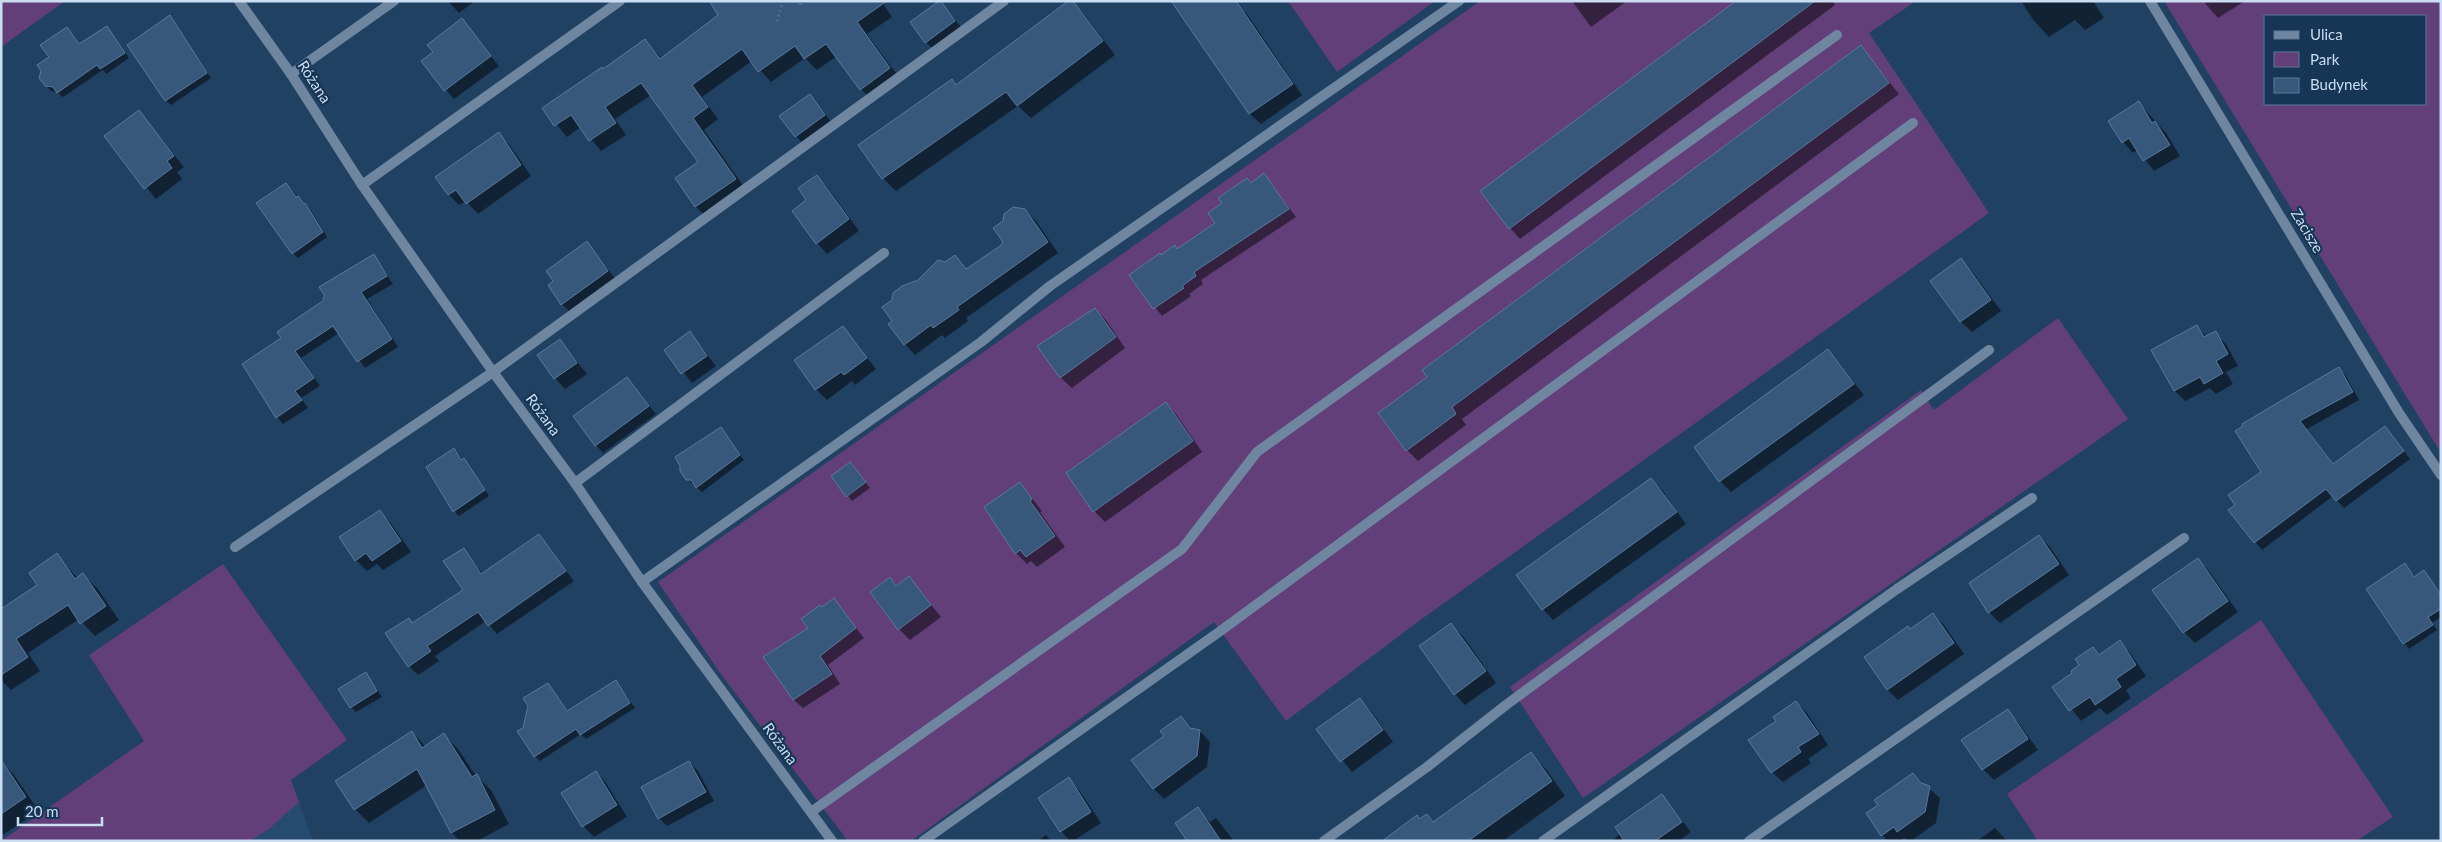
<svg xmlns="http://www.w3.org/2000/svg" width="2442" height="842" font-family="Lato,sans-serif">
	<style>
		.built { fill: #254b71 }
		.green { fill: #623f78; fill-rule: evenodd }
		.shadow { fill: #0007 }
		.building { fill: #37587a; stroke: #587a9e }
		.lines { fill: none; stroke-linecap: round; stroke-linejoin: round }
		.path { stroke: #5d7895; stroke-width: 3; stroke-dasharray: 1 4; stroke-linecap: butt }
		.lane { stroke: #6f86a0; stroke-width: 10 }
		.street { stroke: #6f86a0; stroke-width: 10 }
		.labels { text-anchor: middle; stroke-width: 4.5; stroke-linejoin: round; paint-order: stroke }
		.street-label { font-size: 15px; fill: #cbddf2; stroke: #173656 }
	</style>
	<rect width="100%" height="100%" fill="#214162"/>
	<path class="built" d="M 291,780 L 313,841 L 201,841 Z"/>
	<path class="green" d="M 1,1 L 65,1 L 1,47 Z
		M 1288,1 L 1435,1 L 1337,72 Z
		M 1480,1 L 1916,1 L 1869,33 L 1989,213 L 1419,621 L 1286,721 L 1214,622 L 911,841 L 848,841 L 720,673 L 658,582 Z
		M 2164,1 L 2441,1 L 2441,453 ZM 2266,16 L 2426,16 L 2426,104 L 2266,104 Z
		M 2058,318 L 2128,419 L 1583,798 L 1510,687 L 1921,390 L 1934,410 Z
		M 223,564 L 347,740 L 291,780 L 299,802 L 269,829 L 250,841 L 1,841 L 144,741 L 89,655 Z
		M 2261,620 L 2393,817 L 2356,841 L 2038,841 L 2007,794 Z"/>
	<path class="shadow" d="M 448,1 L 475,1 L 459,13 Z
		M 1072,1 L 1084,14 L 1115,55 L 1031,118 L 1018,106 L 896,191 L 883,178 L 957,86 Z
		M 1172,1 L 1238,6 L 1247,14 L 1302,95 L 1261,124 L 1250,114 Z
		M 1572,1 L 1627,1 L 1591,27 Z
		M 1738,1 L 1833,1 L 1835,5 L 1520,239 L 1510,228 Z
		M 2021,1 L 2093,1 L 2104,18 L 2085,30 L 2075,20 L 2049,37 L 2034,21 Z
		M 2203,1 L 2245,1 L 2218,18 Z
		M 882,2 L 892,17 L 867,34 L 901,80 L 872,100 L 861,89 L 837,56 L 817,70 L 805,58 L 771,82 L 752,61 L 702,97 L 718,119 L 704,130 L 747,191 L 708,218 L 696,207 L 677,179 L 700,163 L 651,95 L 615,119 L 626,135 L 601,151 L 581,127 L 567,137 L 543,108 L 604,70 L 645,40 L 662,59 Z
		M 940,2 L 965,32 L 937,53 L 926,42 Z
		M 170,17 L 211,78 L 171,105 L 166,100 Z
		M 462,20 L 499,66 L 454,99 L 422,61 L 435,52 Z
		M 107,27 L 129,58 L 106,74 L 103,70 L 63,97 L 57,92 L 51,91 L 46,86 L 51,57 L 67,28 L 80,45 Z
		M 1861,47 L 1899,94 L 1462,419 L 1466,425 L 1418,461 L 1407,450 L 1380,413 Z
		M 810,96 L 835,126 L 806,147 L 796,136 Z
		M 2139,103 L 2166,133 L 2180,156 L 2154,171 L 2138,150 L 2133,153 L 2123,142 Z
		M 139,111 L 184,167 L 177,172 L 182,179 L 156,199 L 106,136 Z
		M 498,134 L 509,144 L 531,176 L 478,214 L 466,201 L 459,205 L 449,195 Z
		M 1264,175 L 1296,217 L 1201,280 L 1203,284 L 1189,294 L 1191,296 L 1162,316 L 1131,276 L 1161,257 L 1178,250 L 1217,223 L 1251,184 Z
		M 817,176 L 827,187 L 859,231 L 827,254 L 817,243 L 808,201 Z
		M 286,184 L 310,209 L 327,237 L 298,258 L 293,253 Z
		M 1025,210 L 1036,221 L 1058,253 L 966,318 L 968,321 L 945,338 L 942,335 L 915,355 L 905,344 L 919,281 L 955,257 L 967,269 L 1001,247 Z
		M 587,243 L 618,282 L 573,315 L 562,304 Z
		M 374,256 L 393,284 L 367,299 L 398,347 L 365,368 L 339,333 L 301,358 L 320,386 L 301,398 L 308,408 L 283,424 L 277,417 L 283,339 Z
		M 1960,260 L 1971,270 L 2001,311 L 1972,332 L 1961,322 L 1931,281 Z
		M 1095,309 L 1106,320 L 1125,348 L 1072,388 L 1061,378 L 1039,346 Z
		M 2197,326 L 2207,337 L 2215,333 L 2226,344 L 2238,366 L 2226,372 L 2233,384 L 2216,394 L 2210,388 L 2185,401 L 2175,391 Z
		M 843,327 L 876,369 L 855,385 L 852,381 L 827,400 L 816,389 Z
		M 690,333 L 716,366 L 692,383 L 666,350 Z
		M 560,341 L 587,374 L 565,389 L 555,378 Z
		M 1828,351 L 1864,395 L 1731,492 L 1720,481 Z
		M 2339,369 L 2346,376 L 2359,400 L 2307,429 L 2334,465 L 2392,435 L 2410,459 L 2344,508 L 2333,496 L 2262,550 L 2230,511 L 2237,505 L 2262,472 L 2237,431 Z
		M 627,378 L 656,414 L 603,453 L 596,445 Z
		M 1166,403 L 1176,414 L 1202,452 L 1105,522 L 1094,511 Z
		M 725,434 L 744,460 L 702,492 L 687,479 Z
		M 454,450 L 468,465 L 489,496 L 459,516 L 454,511 Z
		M 850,463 L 870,488 L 852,501 L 832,477 Z
		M 1651,479 L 1662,490 L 1686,524 L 1553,620 L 1543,609 Z
		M 1020,483 L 1042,511 L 1040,512 L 1065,547 L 1037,567 L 1031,561 L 1027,564 L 1016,553 L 986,507 Z
		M 380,512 L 390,522 L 411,552 L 383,570 L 377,564 L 367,571 L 356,560 Z
		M 539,535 L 574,581 L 497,634 L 486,621 L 435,656 L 439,661 L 418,675 L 409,666 L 413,624 L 464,590 L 463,549 L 483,574 Z
		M 2039,536 L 2050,547 L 2069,575 L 2000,623 L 1989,612 Z
		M 57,555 L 78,579 L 83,575 L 97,588 L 119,620 L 95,636 L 79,619 L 28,653 L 40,671 L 11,690 L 1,680 L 1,611 L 39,585 Z
		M 2198,560 L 2208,570 L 2238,612 L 2195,643 L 2184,632 Z
		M 2405,565 L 2416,578 L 2424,572 L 2441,594 L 2441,617 L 2432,623 L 2437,630 L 2409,649 L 2368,589 Z
		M 909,578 L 941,617 L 910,640 L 899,629 L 890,579 L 898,586 Z
		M 834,600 L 864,638 L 828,665 L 840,684 L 803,708 L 794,700 L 765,657 L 810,628 L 822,609 Z
		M 1933,614 L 1944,625 L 1964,654 L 1898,700 L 1888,690 Z
		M 1451,625 L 1462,635 L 1496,683 L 1465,705 L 1455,694 Z
		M 2119,642 L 2130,653 L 2146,676 L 2126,690 L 2131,698 L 2107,715 L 2100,708 L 2081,721 L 2054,687 L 2074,673 L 2093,648 L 2100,655 Z
		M 366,674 L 382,697 L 356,712 L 351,707 Z
		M 616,682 L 635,708 L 586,739 L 581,734 L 540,761 L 535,756 L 524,728 L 548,684 L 568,712 Z
		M 1360,699 L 1370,710 L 1393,742 L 1352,772 L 1318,730 Z
		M 1796,702 L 1807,713 L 1828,745 L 1808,759 L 1811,763 L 1783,782 L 1772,772 L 1777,721 Z
		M 2008,711 L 2018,722 L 2038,750 L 1994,780 L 1983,769 L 1963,740 Z
		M 1181,717 L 1193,730 L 1200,731 L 1210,742 L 1207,767 L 1164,799 L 1153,788 L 1166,737 Z
		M 412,732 L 426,747 L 444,735 L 458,749 L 476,776 L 491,790 L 509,824 L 477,841 L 460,841 L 452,833 L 427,785 L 369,823 L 355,809 L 337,781 Z
		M 1531,754 L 1546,769 L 1565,796 L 1503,841 L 1384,841 L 1427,815 L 1435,823 Z
		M 1,762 L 14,775 L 39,811 L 1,836 Z
		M 689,762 L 698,771 L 714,801 L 667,826 L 659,818 Z
		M 596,772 L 606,783 L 627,817 L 594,837 L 583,826 L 563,793 Z
		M 1913,775 L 1940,798 L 1936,823 L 1911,841 L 1904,838 L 1900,841 L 1888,841 L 1882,835 L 1880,805 Z
		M 1069,779 L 1079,790 L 1101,823 L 1073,841 L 1070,841 L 1061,831 Z
		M 1662,796 L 1691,832 L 1679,841 L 1612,841 Z
		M 1197,809 L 1210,822 L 1216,818 L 1234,841 L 1189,841 Z
		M 1995,828 L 2007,841 L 1977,841 Z
		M 1046,835 L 1051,841 L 1038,841 Z"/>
	<path class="building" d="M 709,1 L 887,1 L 857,22 L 890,68 L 860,90 L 826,44 L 804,59 L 795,46 L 758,72 L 742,49 L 692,85 L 708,107 L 693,118 L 736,179 L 695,207 L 675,178 L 698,162 L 641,83 L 605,107 L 616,123 L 589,141 L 571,115 L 554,126 L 542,108 L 602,67 L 603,69 L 645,39 L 660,59 L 718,15 Z
		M 939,1 L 941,1 L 955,21 L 925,43 L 910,22 Z
		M 1068,1 L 1073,1 L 1103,41 L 1017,106 L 1006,92 L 882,179 L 858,145 L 952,79 L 956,85 Z
		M 1171,1 L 1236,1 L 1293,84 L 1249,114 Z
		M 1736,1 L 1815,1 L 1509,229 L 1480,191 Z
		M 170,15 L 207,73 L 165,101 L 127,45 Z
		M 462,18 L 491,56 L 444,91 L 421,61 L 433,52 L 427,45 Z
		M 107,26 L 125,53 L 100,69 L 97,65 L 57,93 L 53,87 L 45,86 L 39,78 L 41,71 L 37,65 L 49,57 L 40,45 L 67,27 L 79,44 Z
		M 1861,45 L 1889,83 L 1452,407 L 1456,414 L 1406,451 L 1378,413 L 1427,377 L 1422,370 Z
		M 810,94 L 825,115 L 795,137 L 779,116 Z
		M 2139,101 L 2152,123 L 2155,121 L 2170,145 L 2143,161 L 2129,138 L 2122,143 L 2108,121 Z
		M 139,110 L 174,156 L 167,161 L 172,168 L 144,189 L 104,136 Z
		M 499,132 L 521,165 L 466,204 L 456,190 L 448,195 L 435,177 Z
		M 1264,173 L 1289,209 L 1194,272 L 1196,276 L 1182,286 L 1184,288 L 1153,309 L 1129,275 L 1160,253 L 1161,255 L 1175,245 L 1177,249 L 1215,223 L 1208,213 L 1222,203 L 1218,198 L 1247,178 L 1251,183 Z
		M 817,175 L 849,219 L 816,244 L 792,211 L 806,200 L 798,188 Z
		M 286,183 L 296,197 L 298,196 L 304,204 L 305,203 L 323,232 L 292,254 L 256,203 Z
		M 1013,207 L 1025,209 L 1048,242 L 957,307 L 959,310 L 933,328 L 931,325 L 904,345 L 888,324 L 892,321 L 882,307 L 892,300 L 893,293 L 902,286 L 918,280 L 938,260 L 945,262 L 955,255 L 966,269 L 1000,246 L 1003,242 L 993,228 L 1003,221 L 1004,214 Z
		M 587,241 L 608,271 L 561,305 L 548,285 L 553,281 L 546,271 Z
		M 374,254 L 387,276 L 361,292 L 392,339 L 357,362 L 333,326 L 295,351 L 314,378 L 295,391 L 302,400 L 276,418 L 242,364 L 281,338 L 277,332 L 324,300 L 323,298 L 325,296 L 319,287 Z
		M 1961,258 L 1991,300 L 1960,322 L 1930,281 Z
		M 1095,308 L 1116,337 L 1060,378 L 1037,346 Z
		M 2197,325 L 2204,337 L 2216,331 L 2228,354 L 2216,361 L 2223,373 L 2204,384 L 2200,377 L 2174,391 L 2151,350 Z
		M 843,326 L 867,358 L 844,375 L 841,372 L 815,390 L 794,360 Z
		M 690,331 L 707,356 L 681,374 L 664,350 Z
		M 560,339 L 577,363 L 554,379 L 537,355 Z
		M 1828,349 L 1854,384 L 1719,482 L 1694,447 Z
		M 2339,367 L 2353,392 L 2300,421 L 2333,464 L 2385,426 L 2404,451 L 2336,501 L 2326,489 L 2254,543 L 2228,510 L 2235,505 L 2228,495 L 2261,472 L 2235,431 L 2243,426 L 2242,424 L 2289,396 Z
		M 627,377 L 649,406 L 595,446 L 573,416 Z
		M 1166,402 L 1193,441 L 1093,512 L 1066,473 Z
		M 721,427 L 740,455 L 696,488 L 691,480 L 686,480 L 680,471 L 680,466 L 675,457 Z
		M 454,448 L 461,460 L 464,458 L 485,490 L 453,512 L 426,467 Z
		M 850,462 L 866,482 L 846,497 L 831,476 Z
		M 1651,478 L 1677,512 L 1542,610 L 1516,575 Z
		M 1020,482 L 1032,499 L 1030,501 L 1055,536 L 1026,557 L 1020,550 L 1015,554 L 984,507 Z
		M 380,510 L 401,541 L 372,561 L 366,553 L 355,561 L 339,537 Z
		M 539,534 L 566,571 L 488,626 L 478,612 L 427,646 L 431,651 L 408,667 L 385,633 L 409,618 L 412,623 L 463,590 L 443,561 L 464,548 L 481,574 Z
		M 2039,535 L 2059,564 L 1988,613 L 1969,583 Z
		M 57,553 L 75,579 L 83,573 L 106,606 L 80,624 L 68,605 L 16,639 L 28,657 L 1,675 L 1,609 L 37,585 L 29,573 Z
		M 2198,558 L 2228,601 L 2183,633 L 2152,590 Z
		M 2405,563 L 2414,577 L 2424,570 L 2441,595 L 2441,609 L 2428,617 L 2433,625 L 2403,644 L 2366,589 Z
		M 909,576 L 931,605 L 898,630 L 870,592 L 890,577 L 896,586 Z
		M 834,598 L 856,628 L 820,656 L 832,674 L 793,700 L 763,657 L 808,628 L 801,619 L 820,605 L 822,607 Z
		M 1933,613 L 1954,643 L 1887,690 L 1864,657 L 1908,626 L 1910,629 Z
		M 1451,623 L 1486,671 L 1454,695 L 1419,646 Z
		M 2120,640 L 2136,665 L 2116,679 L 2121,687 L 2095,705 L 2090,697 L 2069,711 L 2052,687 L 2072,673 L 2071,671 L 2079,665 L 2075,659 L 2093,647 L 2099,655 Z
		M 366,672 L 377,691 L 350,708 L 338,689 Z
		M 616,680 L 630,703 L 580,735 L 576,729 L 534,757 L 517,731 L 523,728 L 528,706 L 523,698 L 548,683 L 567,711 Z
		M 1360,698 L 1383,730 L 1340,762 L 1316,729 Z
		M 1796,701 L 1819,734 L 1798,747 L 1801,752 L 1771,773 L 1748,740 L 1776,721 L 1773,717 Z
		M 2008,709 L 2028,739 L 1982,770 L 1961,740 Z
		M 1181,716 L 1190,728 L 1200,730 L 1197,756 L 1153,789 L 1131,760 L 1164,736 L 1160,731 Z
		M 412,731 L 422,748 L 444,733 L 472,777 L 477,774 L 495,810 L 451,833 L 417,769 L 354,810 L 335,781 Z
		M 1531,752 L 1552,781 L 1468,841 L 1382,841 L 1417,815 L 1419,819 L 1427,814 L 1433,822 Z
		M 1,760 L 26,797 L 1,814 Z
		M 689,761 L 706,792 L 658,819 L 641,787 Z
		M 596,771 L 617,805 L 582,827 L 561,793 Z
		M 1913,773 L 1921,783 L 1930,786 L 1925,812 L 1897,832 L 1894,827 L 1881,836 L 1866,813 L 1878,805 L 1874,800 Z
		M 1069,777 L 1091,812 L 1060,832 L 1038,798 Z
		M 1662,794 L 1682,822 L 1655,841 L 1624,841 L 1615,827 Z
		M 1198,807 L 1221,841 L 1187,841 L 1175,823 Z"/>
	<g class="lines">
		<path class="path" d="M 794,1 L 801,6 L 802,1
			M 777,21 L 783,1"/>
		<path class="lane" d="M 291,74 L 394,1
			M 362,185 L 620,1
			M 575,483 L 884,253
			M 235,547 L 493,372 L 1004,1
			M 642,582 L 981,342 L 1050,286 L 1459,1
			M 811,812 L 1182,549 L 1257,452 L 1837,35
			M 923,841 L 1219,632 L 1913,123
			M 1324,841 L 1427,767 L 1506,705 L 1989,350
			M 1543,841 L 1897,589 L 2032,498
			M 1749,841 L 2184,538"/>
		<path class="street" d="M 239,1 L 291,74 L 362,185 L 493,372 L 575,483 L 642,582 L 832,841
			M 2150,1 L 2399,413 L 2441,475"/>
	</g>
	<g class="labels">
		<g class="street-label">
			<text transform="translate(314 82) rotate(57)" y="5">Różana</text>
			<text transform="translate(2307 231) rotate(59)" y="5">Zacisze</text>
			<text transform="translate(543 415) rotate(54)" y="5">Różana</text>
			<text transform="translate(780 744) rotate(54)" y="5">Różana</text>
		</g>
	</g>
	<rect width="2442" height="842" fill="none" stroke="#cbddf2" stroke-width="5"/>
	<rect x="2264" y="15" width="162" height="90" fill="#173656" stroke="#5f7994"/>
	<rect x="2274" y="31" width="25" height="8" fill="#6f86a0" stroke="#5f7994"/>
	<text x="2310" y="40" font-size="15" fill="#cbddf2">Ulica</text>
	<rect x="2274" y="52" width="25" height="15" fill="#623f78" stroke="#5f7994"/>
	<text x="2310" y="65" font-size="15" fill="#cbddf2">Park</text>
	<rect x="2274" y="78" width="25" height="15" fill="#37587a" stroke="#5f7994"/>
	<text x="2310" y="90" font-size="15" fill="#cbddf2">Budynek</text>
	<path d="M18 817v8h84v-8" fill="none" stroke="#cbddf2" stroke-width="2.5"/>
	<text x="25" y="817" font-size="15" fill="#cbddf2" stroke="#173656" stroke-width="4" paint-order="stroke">20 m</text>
</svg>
